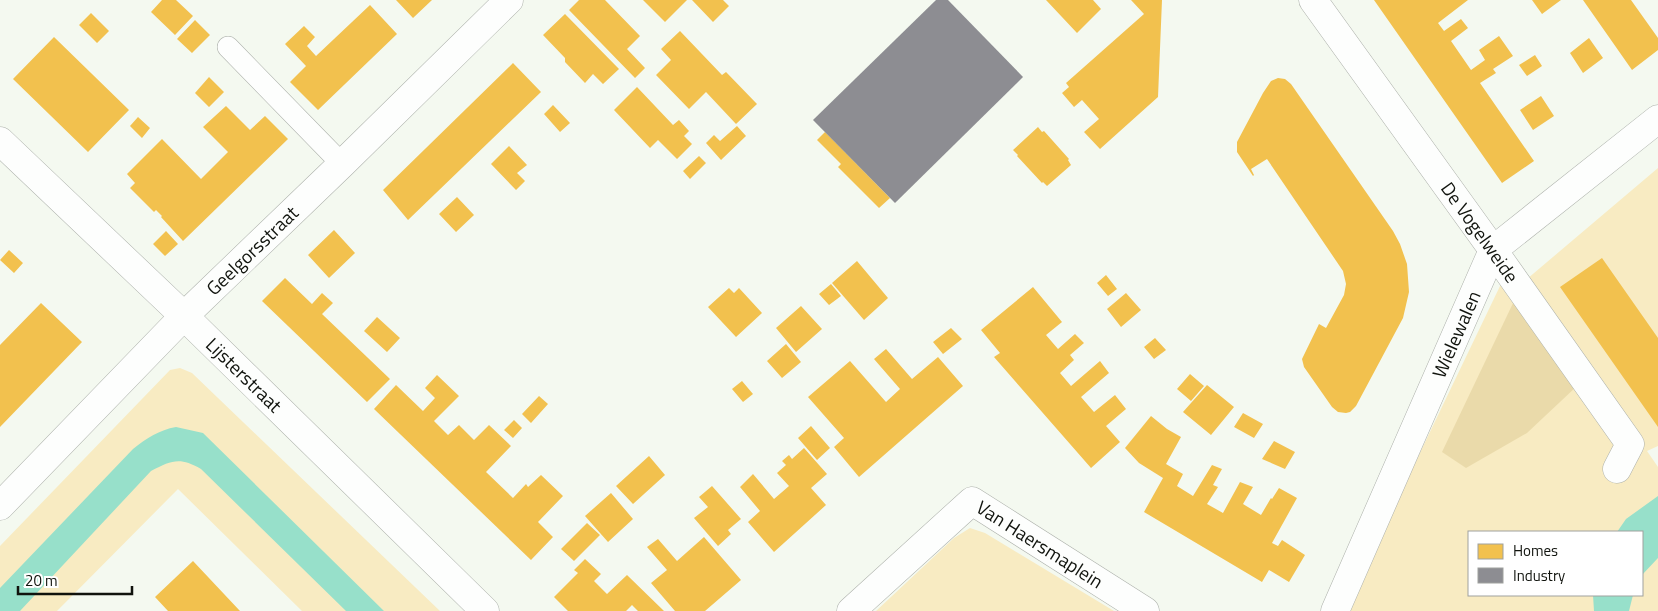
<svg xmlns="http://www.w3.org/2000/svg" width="1658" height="611" font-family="'Titillium Web',sans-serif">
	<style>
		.green { fill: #f8ebc2; fill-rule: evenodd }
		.forest { fill: #eadaaa }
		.water { fill: #97e0ca }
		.homes { fill: #f2c14e }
		.industry { fill: #8d8d92 }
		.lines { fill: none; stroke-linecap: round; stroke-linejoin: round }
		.lane-casing { stroke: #acb0aa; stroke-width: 22 }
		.street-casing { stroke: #acb0aa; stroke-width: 29 }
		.lane { stroke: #fdfefd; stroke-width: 21 }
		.street { stroke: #fdfefd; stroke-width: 28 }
		.labels { text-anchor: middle; stroke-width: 5; stroke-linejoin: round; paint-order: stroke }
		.street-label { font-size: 19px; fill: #10130d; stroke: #fff }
	</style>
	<rect width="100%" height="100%" fill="#f4f9f0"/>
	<path class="green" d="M 1658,168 L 1658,446 L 1647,451 L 1658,467 L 1658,611 L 1344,611 L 1513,259 L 1527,279 ZM 1469,532 L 1642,532 L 1642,595 L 1469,595 Z
		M 180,368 L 192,373 L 440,611 L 302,611 L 178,489 L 57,611 L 0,611 L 0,546 L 170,370 Z
		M 970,528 L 985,533 L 1114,611 L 876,611 L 954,538 Z"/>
	<path class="forest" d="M 1515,299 L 1577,386 L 1527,433 L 1466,468 L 1442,452 Z"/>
	<path class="water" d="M 176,427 L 203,433 L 384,611 L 346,611 L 201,469 C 180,457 172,460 151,471 L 20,611 L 0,611 L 0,588 L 133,449 C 147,438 159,430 176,427 Z
		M 1658,496 L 1658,558 L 1642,575 L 1642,532 L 1617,532 L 1626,519 Z
		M 1593,595 L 1633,595 L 1629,611 L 1594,611 Z"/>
	<path class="homes" d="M 162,0 L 176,0 L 193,16 L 175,35 L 151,12 Z
		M 396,0 L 432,0 L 413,18 Z
		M 579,0 L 605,0 L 640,36 L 627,49 L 645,68 L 635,78 L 569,10 Z
		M 643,0 L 687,0 L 665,22 Z
		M 692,0 L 723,0 L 729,6 L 713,22 Z
		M 1046,0 L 1093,0 L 1101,9 L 1077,33 Z
		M 1131,0 L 1162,0 L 1158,97 L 1100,149 L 1084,132 L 1099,119 L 1082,100 L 1074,107 L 1062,93 L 1069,87 L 1066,83 L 1144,14 Z
		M 1374,0 L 1468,0 L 1438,23 L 1444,31 L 1461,19 L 1468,28 L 1451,41 L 1471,70 L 1485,60 L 1479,50 L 1499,36 L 1513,56 L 1493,69 L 1496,73 L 1480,83 L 1534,161 L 1502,183 Z
		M 1532,0 L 1561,0 L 1542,14 Z
		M 1583,0 L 1631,0 L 1658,38 L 1658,50 L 1632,70 Z
		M 370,5 L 397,34 L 318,110 L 290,82 L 306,66 L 285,44 L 304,26 L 315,37 L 307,46 L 316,56 Z
		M 91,13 L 109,31 L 97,43 L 79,25 Z
		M 565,14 L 619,69 L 603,84 L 593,74 L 585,83 L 565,62 L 565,58 L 543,35 Z
		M 195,20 L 210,35 L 192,53 L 177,39 Z
		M 680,31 L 722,75 L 726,72 L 757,104 L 736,124 L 706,92 L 689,109 L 656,75 L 671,60 L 661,49 Z
		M 54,37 L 129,110 L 88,152 L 13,79 Z
		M 1589,38 L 1603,58 L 1583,73 L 1570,53 Z
		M 1535,55 L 1542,66 L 1527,76 L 1519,65 Z
		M 513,63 L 541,92 L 408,220 L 383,190 Z
		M 209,77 L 224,92 L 209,107 L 195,93 Z
		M 1278,78 L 1285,79 L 1291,84 L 1393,231 L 1400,244 L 1407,264 L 1409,292 L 1403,318 L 1356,406 L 1350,412 L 1346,413 L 1338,412 L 1332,407 L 1304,367 L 1302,359 L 1319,324 L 1326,328 L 1344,295 L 1346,284 L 1343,271 L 1267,159 L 1251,169 L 1254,175 L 1253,176 L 1237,152 L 1237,142 L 1263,93 L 1271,81 Z
		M 637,87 L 673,125 L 679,120 L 689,131 L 684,136 L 692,144 L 677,159 L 658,140 L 650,148 L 614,110 Z
		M 1541,96 L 1554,116 L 1533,130 L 1520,110 Z
		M 553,105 L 570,123 L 560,132 L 544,114 Z
		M 226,106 L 250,130 L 265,116 L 288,139 L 183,241 L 161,217 L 162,216 L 156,210 L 154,212 L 130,188 L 135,183 L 127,174 L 162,139 L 201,179 L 228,152 L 203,127 Z
		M 138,117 L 150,128 L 142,138 L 130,126 Z
		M 737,126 L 746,136 L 721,160 L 706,143 L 714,135 L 720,141 Z
		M 1038,127 L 1042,132 L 1044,131 L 1069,159 L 1068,160 L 1071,165 L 1047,186 L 1043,182 L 1042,183 L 1017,156 L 1018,155 L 1013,150 Z
		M 825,132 L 890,198 L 879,208 L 838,167 L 841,164 L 817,140 Z
		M 509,146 L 527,165 L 517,173 L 525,181 L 516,190 L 491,164 Z
		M 699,156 L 706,163 L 690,179 L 683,171 Z
		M 457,197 L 474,215 L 456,232 L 439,214 Z
		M 334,230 L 355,253 L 329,278 L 308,255 Z
		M 166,231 L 178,244 L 165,256 L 153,244 Z
		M 9,250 L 23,263 L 14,273 L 0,260 Z
		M 1602,258 L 1658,338 L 1658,427 L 1560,287 Z
		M 857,261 L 888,298 L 864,320 L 832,283 Z
		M 1106,275 L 1117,289 L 1108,296 L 1097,283 Z
		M 285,278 L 312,304 L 322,293 L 333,303 L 322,314 L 390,379 L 367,402 L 262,301 Z
		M 831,284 L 841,296 L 829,305 L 819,294 Z
		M 1033,287 L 1062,322 L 1046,335 L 1058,349 L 1075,334 L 1084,343 L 1070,355 L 1074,360 L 1060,373 L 1071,386 L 1100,361 L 1109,373 L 1081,397 L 1094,412 L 1115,395 L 1126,409 L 1106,426 L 1120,442 L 1091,468 L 994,357 L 1000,353 L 981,330 Z
		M 729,288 L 734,293 L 739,288 L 762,313 L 736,337 L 708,307 Z
		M 1126,293 L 1141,310 L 1121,327 L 1107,309 Z
		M 41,303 L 82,342 L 0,427 L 0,345 Z
		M 801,306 L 822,329 L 796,352 L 776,328 Z
		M 377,317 L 400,338 L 387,352 L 364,331 Z
		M 951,328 L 962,339 L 943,354 L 933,342 Z
		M 1155,338 L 1166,350 L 1154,359 L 1144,347 Z
		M 786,344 L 801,362 L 782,378 L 767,361 Z
		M 886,349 L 912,379 L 938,357 L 963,386 L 859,477 L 834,447 L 844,438 L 808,397 L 850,361 L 886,402 L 900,389 L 874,359 Z
		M 1190,374 L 1204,386 L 1191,401 L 1177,389 Z
		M 437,375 L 459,396 L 434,421 L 448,435 L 459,425 L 474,440 L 489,425 L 511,446 L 486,472 L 513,498 L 526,484 L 528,487 L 541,475 L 563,496 L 538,522 L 553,537 L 531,560 L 374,409 L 396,385 L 423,411 L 435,398 L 425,388 Z
		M 742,381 L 753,394 L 743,402 L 732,389 Z
		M 1207,385 L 1234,407 L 1211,435 L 1183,412 Z
		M 539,396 L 548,404 L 531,423 L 522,414 Z
		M 1243,413 L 1263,424 L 1254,438 L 1234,427 Z
		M 1151,416 L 1167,429 L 1181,437 L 1166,464 L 1183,474 L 1177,486 L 1193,496 L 1212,465 L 1222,469 L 1213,485 L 1218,487 L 1207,504 L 1223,513 L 1240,482 L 1253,487 L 1243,504 L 1261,515 L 1271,498 L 1272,499 L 1279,488 L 1297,498 L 1272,543 L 1278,546 L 1282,540 L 1305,555 L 1289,582 L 1269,570 L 1262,582 L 1144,512 L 1163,478 L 1139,463 L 1125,448 Z
		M 514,420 L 522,428 L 513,438 L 504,430 Z
		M 811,426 L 830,448 L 817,460 L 798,438 Z
		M 1274,441 L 1295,452 L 1285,469 L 1262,459 Z
		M 804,448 L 827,474 L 811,488 L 826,505 L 774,552 L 748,522 L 760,511 L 740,487 L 753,474 L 774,499 L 789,486 L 777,473 L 786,465 L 782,461 L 789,455 L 792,459 Z
		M 649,456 L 665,475 L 633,504 L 616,486 Z
		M 712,486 L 741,519 L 728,530 L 731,534 L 718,546 L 694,518 L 708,507 L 699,497 Z
		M 611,493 L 633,519 L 608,542 L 585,516 Z
		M 587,523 L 600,535 L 574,561 L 561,549 Z
		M 704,537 L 741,580 L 705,611 L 675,611 L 651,583 L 667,570 L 647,547 L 658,539 L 677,561 Z
		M 585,559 L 601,574 L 594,581 L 607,594 L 627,575 L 664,611 L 638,611 L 632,605 L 626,611 L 568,611 L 554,597 L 578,573 L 574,570 Z
		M 193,561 L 240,611 L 168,611 L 155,597 Z"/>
	<path class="industry" d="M 936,0 L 948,0 L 1023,77 L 895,203 L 813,120 Z"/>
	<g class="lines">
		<g class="lane-casing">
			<path id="lane" d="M 228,47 L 342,164"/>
		</g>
		<g class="street-casing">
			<g id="street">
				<path id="s1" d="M 1313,0 L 1493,250 L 1630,444 L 1617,469"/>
				<path id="s2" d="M 0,141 L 184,316 L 485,611"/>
				<path id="s3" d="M 0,506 L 184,316 L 342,164 L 509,0"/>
				<path id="s4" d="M 851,611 L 972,501 L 1145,611"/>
				<path id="s5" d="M 1335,611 L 1493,250 L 1658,119"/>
			</g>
		</g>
		<use href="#lane" class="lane"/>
		<use href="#street" class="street"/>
	</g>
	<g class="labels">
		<g class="street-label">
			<text dy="7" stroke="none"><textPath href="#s1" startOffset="286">De Vogelweide</textPath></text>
			<text dy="7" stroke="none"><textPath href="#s3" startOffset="359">Geelgorsstraat</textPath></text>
			<text dy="7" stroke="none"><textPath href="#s5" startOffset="302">Wielewalen</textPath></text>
			<text dy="7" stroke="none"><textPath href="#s2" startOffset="338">Lijsterstraat</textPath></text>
			<text dy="7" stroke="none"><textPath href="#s4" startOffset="244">Van Haersmaplein</textPath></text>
		</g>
	</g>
	<rect x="1468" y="531" width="175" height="65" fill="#ffffff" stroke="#9fa19e"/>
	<rect x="1478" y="544" width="25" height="15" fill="#f2c14e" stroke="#9fa19e"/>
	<text x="1513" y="556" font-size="15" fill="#10130d">Homes</text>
	<rect x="1478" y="568" width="25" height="15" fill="#8d8d92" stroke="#9fa19e"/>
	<text x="1513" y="581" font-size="15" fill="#10130d">Industry</text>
	<path d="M18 586v8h114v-8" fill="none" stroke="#10130d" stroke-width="2.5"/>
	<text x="25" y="586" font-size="15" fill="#10130d" stroke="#ffffff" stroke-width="4" paint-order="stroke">20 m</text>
</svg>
